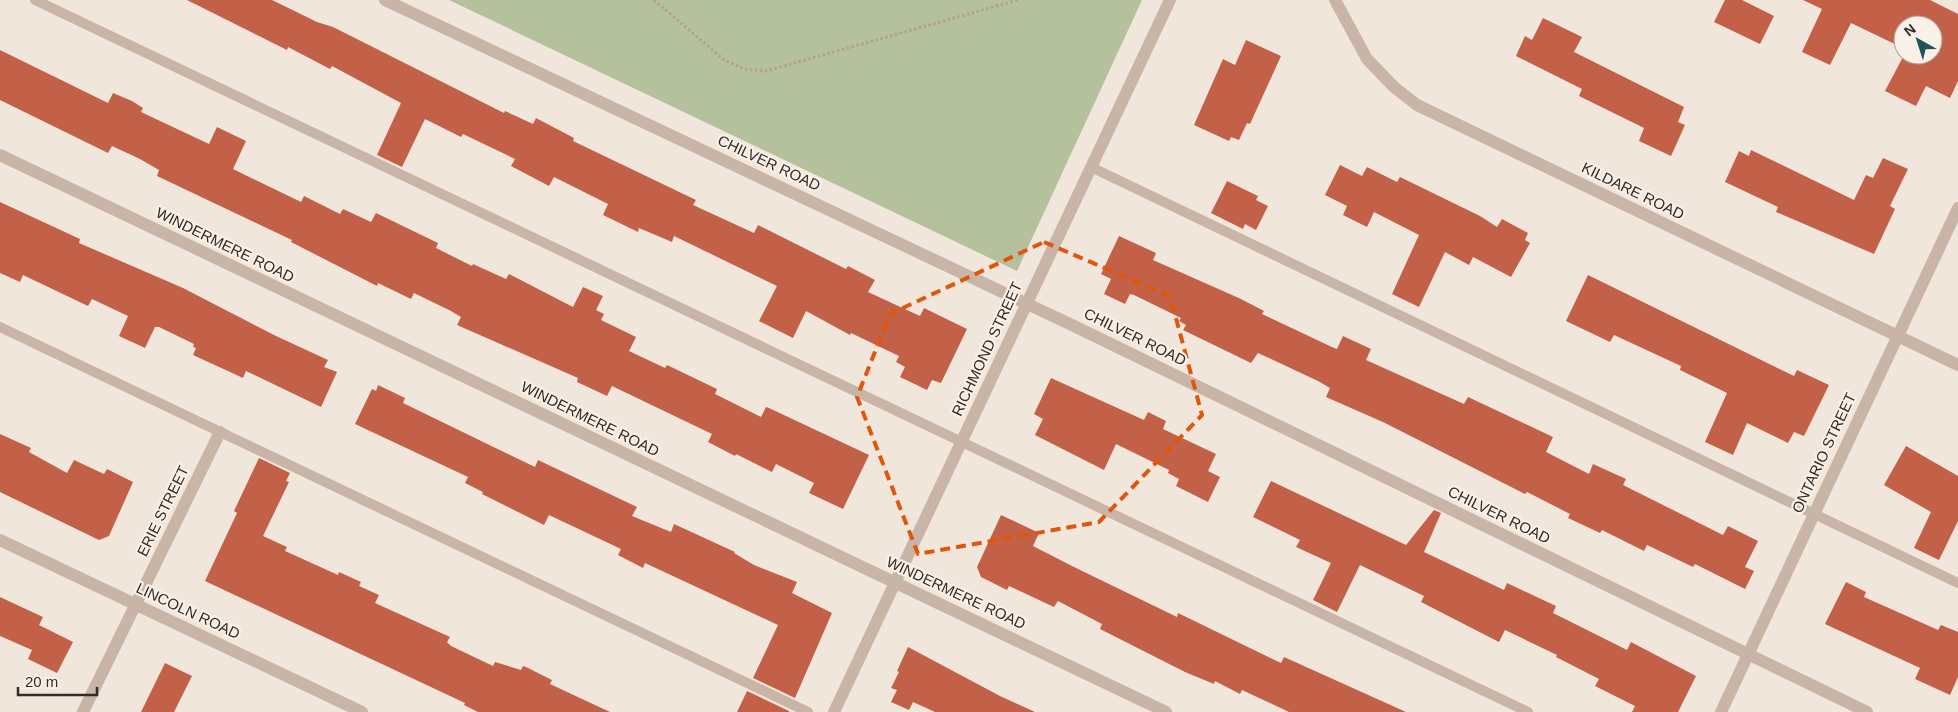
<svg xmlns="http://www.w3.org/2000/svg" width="1958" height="712" font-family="Helvetica,sans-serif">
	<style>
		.green { fill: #b5c09c }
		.building { fill: #c26148 }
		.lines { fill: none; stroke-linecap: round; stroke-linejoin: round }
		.path { stroke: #b49f92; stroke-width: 3; stroke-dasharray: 2.5 2.5; stroke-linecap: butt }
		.lane { stroke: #c9b5a7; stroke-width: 10 }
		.street { stroke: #c9b5a7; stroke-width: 12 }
		.marked { fill: none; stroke: #df570d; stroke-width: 4; stroke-dasharray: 10 6; stroke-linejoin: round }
		.labels { text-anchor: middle; stroke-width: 4.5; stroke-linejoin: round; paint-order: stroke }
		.street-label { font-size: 15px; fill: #352b28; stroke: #f9f0e7 }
	</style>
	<rect width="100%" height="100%" fill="#f1e6db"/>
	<path class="green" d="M 449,0 L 1142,0 L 1017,271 Z"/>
	<path class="building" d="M 187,0 L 272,0 L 317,22 L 333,27 L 504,113 L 505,111 L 533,124 L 536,118 L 574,138 L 573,141 L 696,200 L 693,205 L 754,233 L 758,225 L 846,269 L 848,266 L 875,280 L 868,292 L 920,316 L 924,308 L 967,329 L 941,383 L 932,380 L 927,390 L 900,377 L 905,367 L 896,362 L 899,356 L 851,333 L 850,335 L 806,311 L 793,338 L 759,321 L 777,286 L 674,236 L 672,242 L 639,228 L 638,232 L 603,215 L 608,204 L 554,177 L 549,186 L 511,166 L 515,159 L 463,134 L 461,137 L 425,119 L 402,167 L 377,155 L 401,103 L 332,66 L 330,69 L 288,47 L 287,50 Z
		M 1725,0 L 1742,0 L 1774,16 L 1760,44 L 1714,22 Z
		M 1803,0 L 1930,0 L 1958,14 L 1958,81 L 1950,98 L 1926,86 L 1916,106 L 1885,91 L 1904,55 L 1933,55 L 1933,25 L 1903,25 L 1903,48 L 1851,23 L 1830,65 L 1802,52 L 1822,9 Z
		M 1543,18 L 1582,37 L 1574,52 L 1684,107 L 1678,122 L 1685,125 L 1671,156 L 1639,141 L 1644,128 L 1579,96 L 1582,89 L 1516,56 L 1525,36 L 1532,40 Z
		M 1246,40 L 1281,56 L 1250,124 L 1247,123 L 1239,140 L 1231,137 L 1229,141 L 1194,125 L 1223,59 L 1235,65 Z
		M 0,50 L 108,103 L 113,93 L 132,101 L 143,108 L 141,112 L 209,144 L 217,127 L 246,141 L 233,169 L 301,202 L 304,196 L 340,214 L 343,209 L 371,222 L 376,213 L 438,243 L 436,248 L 472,266 L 473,264 L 506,279 L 509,274 L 573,307 L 583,287 L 603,296 L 596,310 L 604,314 L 601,320 L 636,337 L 629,351 L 665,368 L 667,365 L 717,389 L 715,394 L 761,417 L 766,407 L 769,408 L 869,455 L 843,509 L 809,493 L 814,483 L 776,464 L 772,472 L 736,454 L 735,456 L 708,442 L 712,434 L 612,386 L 607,396 L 577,382 L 578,378 L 457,325 L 461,317 L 451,311 L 414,293 L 411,299 L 378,283 L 377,286 L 291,242 L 292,240 L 157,176 L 159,170 L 140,159 L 112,146 L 108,153 L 0,100 Z
		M 1751,150 L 1854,200 L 1866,175 L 1873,178 L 1883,158 L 1908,169 L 1890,206 L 1895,209 L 1874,254 L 1776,212 L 1778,207 L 1725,182 L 1739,151 L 1749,156 Z
		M 1340,165 L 1362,176 L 1367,167 L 1397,182 L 1400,177 L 1480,216 L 1497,227 L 1502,219 L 1528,233 L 1525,240 L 1530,243 L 1511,277 L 1473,257 L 1469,265 L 1445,252 L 1419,307 L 1392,294 L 1419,235 L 1374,212 L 1367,227 L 1343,215 L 1347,206 L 1325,195 Z
		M 1227,181 L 1258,196 L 1256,200 L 1268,206 L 1256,230 L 1245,224 L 1243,229 L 1211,213 Z
		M 0,202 L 80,239 L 79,243 L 183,288 L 276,336 L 328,360 L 324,367 L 337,372 L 321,407 L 246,371 L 243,378 L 193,355 L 196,348 L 193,347 L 194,344 L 159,327 L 155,327 L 145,348 L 119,336 L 128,316 L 92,299 L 88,306 L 23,275 L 20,282 L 0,273 Z
		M 1119,236 L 1156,253 L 1153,260 L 1241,299 L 1264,311 L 1262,314 L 1334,348 L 1337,349 L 1343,336 L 1371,349 L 1366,360 L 1464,404 L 1468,397 L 1553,437 L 1546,452 L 1589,474 L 1593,464 L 1626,479 L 1623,485 L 1723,535 L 1728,526 L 1758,541 L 1745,567 L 1754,571 L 1745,589 L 1695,564 L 1693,567 L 1647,545 L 1644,551 L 1602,530 L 1600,533 L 1568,518 L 1570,514 L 1527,492 L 1525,494 L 1385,423 L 1326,397 L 1330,388 L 1318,381 L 1258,353 L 1251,363 L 1183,330 L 1186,325 L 1179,321 L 1181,318 L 1134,295 L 1130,294 L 1125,304 L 1104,294 L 1111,279 L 1101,274 Z
		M 1588,275 L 1794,376 L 1797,370 L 1829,385 L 1804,436 L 1794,432 L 1788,443 L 1747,423 L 1733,455 L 1705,442 L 1727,393 L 1680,370 L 1681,366 L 1614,335 L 1610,342 L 1566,321 Z
		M 1051,378 L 1144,420 L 1148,412 L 1166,421 L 1163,429 L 1216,454 L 1208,471 L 1220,477 L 1208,502 L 1176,486 L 1179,479 L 1168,473 L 1169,470 L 1116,444 L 1104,470 L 1035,435 L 1043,419 L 1034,414 Z
		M 378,385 L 405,398 L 403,403 L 535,467 L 538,460 L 637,507 L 632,516 L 671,532 L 674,524 L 735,552 L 734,553 L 754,565 L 797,582 L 792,593 L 832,613 L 795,698 L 753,678 L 778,625 L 645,563 L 643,568 L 618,555 L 621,549 L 549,515 L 544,525 L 482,494 L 483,492 L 465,483 L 468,477 L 355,424 L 372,389 L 376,391 Z
		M 0,434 L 31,448 L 29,452 L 67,473 L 74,460 L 104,474 L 107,469 L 133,482 L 109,536 L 99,540 L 0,492 Z
		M 1906,446 L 1958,476 L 1958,521 L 1939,560 L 1914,548 L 1931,512 L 1884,485 Z
		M 259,458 L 290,473 L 286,481 L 289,482 L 263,536 L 287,547 L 285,551 L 338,575 L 339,572 L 361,582 L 359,586 L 379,595 L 375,603 L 450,637 L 447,642 L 451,646 L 493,666 L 495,662 L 521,670 L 523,666 L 526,667 L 552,680 L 550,684 L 610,712 L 478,712 L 464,705 L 465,703 L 205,581 L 237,513 L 234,511 Z
		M 1271,481 L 1406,545 L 1434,510 L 1441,513 L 1424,552 L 1504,590 L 1507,583 L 1556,606 L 1553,613 L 1627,650 L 1631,642 L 1696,676 L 1678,712 L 1632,712 L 1635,706 L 1595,686 L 1599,679 L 1556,657 L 1557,655 L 1505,630 L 1499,642 L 1421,602 L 1424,596 L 1360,565 L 1337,612 L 1313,600 L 1331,563 L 1296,547 L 1300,540 L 1253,517 Z
		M 1001,515 L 1039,533 L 1033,546 L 1074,567 L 1177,617 L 1178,613 L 1281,663 L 1284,657 L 1406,712 L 1289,712 L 1242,690 L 1240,694 L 1215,681 L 1214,684 L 1185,672 L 1100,629 L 1102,624 L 1058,601 L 1054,607 L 1009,586 L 1007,590 L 981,577 L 977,567 Z
		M 1846,582 L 1866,592 L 1864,597 L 1938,630 L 1941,625 L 1958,632 L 1958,677 L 1950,695 L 1915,679 L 1920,668 L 1825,624 Z
		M 0,597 L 43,617 L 39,625 L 73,642 L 57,673 L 28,659 L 32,650 L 0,636 Z
		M 908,647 L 1000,696 L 1035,712 L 935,712 L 913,702 L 909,710 L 891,702 L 897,690 L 891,688 L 899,672 L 897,671 Z
		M 165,663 L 192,676 L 174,712 L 141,712 Z
		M 747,691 L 789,711 L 789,712 L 737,712 Z"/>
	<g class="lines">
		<path class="path" d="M 654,0 L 724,60 L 744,69 L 766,71 L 1018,0"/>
		<path class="lane" d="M 35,0 L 1528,712
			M 1093,168 L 1958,583
			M 0,327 L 808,712"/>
		<path class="street" d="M 385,0 L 1074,326 L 1867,712
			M 1335,0 L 1367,59 L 1394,87 L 1417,105 L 1958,365
			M 0,155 L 1166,712
			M 0,540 L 362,712
			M 83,712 L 220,432
			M 834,712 L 1170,0
			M 1721,712 L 1958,208"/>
	</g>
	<path class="marked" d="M 1044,242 L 1170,296 L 1202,415 L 1099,522 L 918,554 L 857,397 L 890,314 Z"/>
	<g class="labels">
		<g class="street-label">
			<text transform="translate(769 163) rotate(25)" y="5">CHILVER ROAD</text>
			<text transform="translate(1633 191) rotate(26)" y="5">KILDARE ROAD</text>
			<text transform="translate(225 245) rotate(26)" y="5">WINDERMERE ROAD</text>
			<text transform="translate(1135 337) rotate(26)" y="5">CHILVER ROAD</text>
			<text transform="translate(987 349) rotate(-65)" y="5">RICHMOND STREET</text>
			<text transform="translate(590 419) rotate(26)" y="5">WINDERMERE ROAD</text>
			<text transform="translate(1824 453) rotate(-65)" y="5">ONTARIO STREET</text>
			<text transform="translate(163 511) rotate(-64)" y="5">ERIE STREET</text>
			<text transform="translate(1499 515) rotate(26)" y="5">CHILVER ROAD</text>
			<text transform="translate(956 593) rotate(25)" y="5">WINDERMERE ROAD</text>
			<text transform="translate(188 611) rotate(25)" y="5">LINCOLN ROAD</text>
		</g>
	</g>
	<g transform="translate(1918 40) rotate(321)"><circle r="24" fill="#f9f0e7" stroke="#aba19b"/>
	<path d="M0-4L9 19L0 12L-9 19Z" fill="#1e5456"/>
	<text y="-8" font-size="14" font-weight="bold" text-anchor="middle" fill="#352b28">N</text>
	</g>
	<path d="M18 687v8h79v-8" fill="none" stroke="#352b28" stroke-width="2.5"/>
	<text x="25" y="687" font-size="15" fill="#352b28" stroke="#f9f0e7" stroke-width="4" paint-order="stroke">20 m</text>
</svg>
